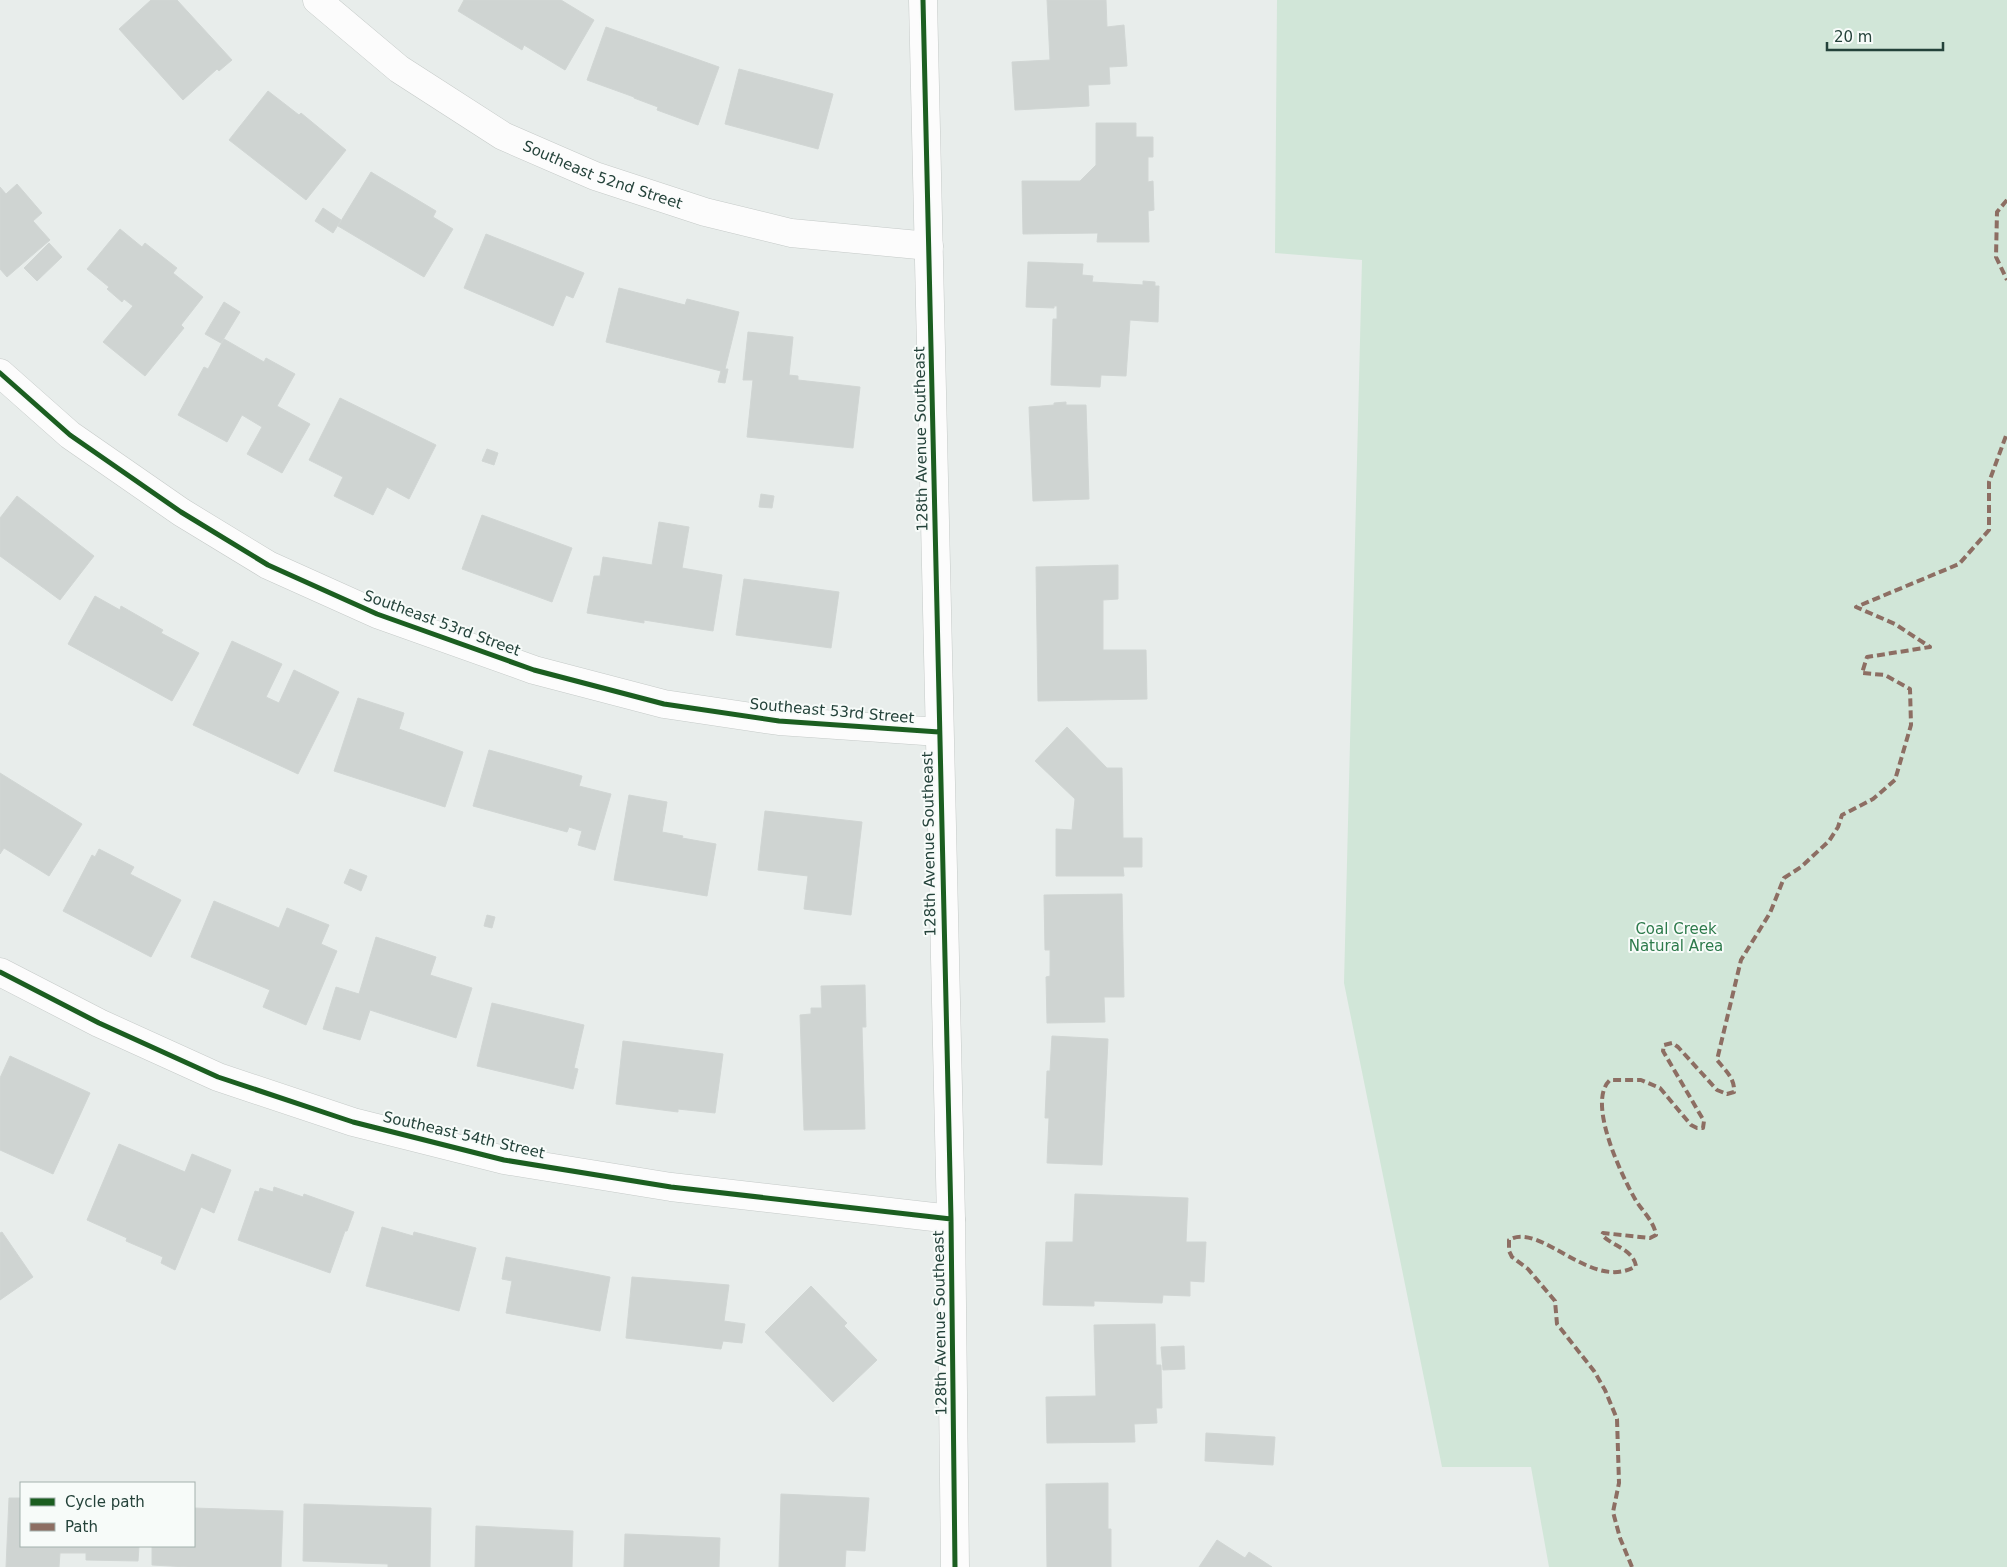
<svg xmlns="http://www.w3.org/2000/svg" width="2007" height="1567" font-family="'DejaVu Sans',sans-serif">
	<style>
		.green { fill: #d1e6d8 }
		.building { fill: #cfd4d2; stroke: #d1d6d4 }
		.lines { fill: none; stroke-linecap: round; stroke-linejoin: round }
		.street-casing { stroke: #c5cac8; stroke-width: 29 }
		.street { stroke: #fcfcfc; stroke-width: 28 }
		.quiet { stroke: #8d6e63; stroke-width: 4; stroke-dasharray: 8 4; stroke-linecap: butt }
		.cycleway-casing { stroke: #f7fbf9; stroke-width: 8 }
		.cycleway { stroke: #1b5e20; stroke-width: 5 }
		.labels { text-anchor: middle; stroke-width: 4; stroke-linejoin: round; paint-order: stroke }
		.street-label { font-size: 15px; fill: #24423a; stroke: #f7fbf9 }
		.park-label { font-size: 15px; fill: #2d7a4b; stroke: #f7fbf9 }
	</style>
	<rect width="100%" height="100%" fill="#e8edeb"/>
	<path class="green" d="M 1277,0 L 2007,0 L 2007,1567 L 1549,1567 L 1531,1467 L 1442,1467 L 1344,983 L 1362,260 L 1275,253 Z"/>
	<path class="building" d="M 151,0 L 177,0 L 232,60 L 219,71 L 217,69 L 183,100 L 119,29 Z
		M 464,0 L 561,0 L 594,20 L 565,70 L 524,45 L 522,50 L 458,11 Z
		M 1047,0 L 1106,0 L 1107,27 L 1124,25 L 1127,66 L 1109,67 L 1110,84 L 1088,85 L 1089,106 L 1015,110 L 1012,62 L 1050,60 Z
		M 606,27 L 719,67 L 698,125 L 657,110 L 658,107 L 634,98 L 634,97 L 587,80 Z
		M 739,69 L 833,94 L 818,149 L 725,124 Z
		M 268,91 L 299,115 L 301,113 L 346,150 L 306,200 L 229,140 Z
		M 1096,123 L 1136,123 L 1136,137 L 1153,137 L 1153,157 L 1148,157 L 1148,182 L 1153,181 L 1154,210 L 1148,211 L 1149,242 L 1097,242 L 1098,233 L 1023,234 L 1022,181 L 1080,181 L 1096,165 Z
		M 371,172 L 436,211 L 433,217 L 453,229 L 424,277 L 338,226 Z
		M 17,184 L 42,213 L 33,221 L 50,240 L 7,277 L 0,269 L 0,187 L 6,194 Z
		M 323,208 L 341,220 L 333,233 L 315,221 Z
		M 120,229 L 142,247 L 145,243 L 177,268 L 173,273 L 203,297 L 181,325 L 184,328 L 145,376 L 103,342 L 133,306 L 124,299 L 122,302 L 107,289 L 109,287 L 87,269 Z
		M 486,234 L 584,273 L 573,298 L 566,295 L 553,326 L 464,288 Z
		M 49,243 L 62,257 L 37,281 L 24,268 Z
		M 1028,262 L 1083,264 L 1082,275 L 1093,276 L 1092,282 L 1143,285 L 1143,281 L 1155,282 L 1155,286 L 1159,286 L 1158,322 L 1130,320 L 1126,376 L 1101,375 L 1100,387 L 1051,385 L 1053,319 L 1057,319 L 1057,306 L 1054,306 L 1054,308 L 1026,307 Z
		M 619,288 L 685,305 L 687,299 L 739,312 L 725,369 L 728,369 L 725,383 L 718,382 L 721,371 L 606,342 Z
		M 224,302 L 240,312 L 221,343 L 205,334 Z
		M 748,332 L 793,337 L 789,375 L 798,376 L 798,380 L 860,387 L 853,448 L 747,437 L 753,380 L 743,380 Z
		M 224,339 L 264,362 L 266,358 L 295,374 L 277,406 L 310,424 L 282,473 L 247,454 L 262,427 L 242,415 L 227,442 L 178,415 L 204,367 L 208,369 Z
		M 340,398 L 436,445 L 409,499 L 387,487 L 373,515 L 334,496 L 343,477 L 309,460 Z
		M 1066,402 L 1066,405 L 1086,405 L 1089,499 L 1033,501 L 1029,407 L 1054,405 L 1054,403 Z
		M 487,449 L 498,453 L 494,465 L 482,461 Z
		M 761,494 L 774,496 L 772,508 L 759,507 Z
		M 17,496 L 94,556 L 60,600 L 0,556 L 0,518 Z
		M 482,515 L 572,548 L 552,602 L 462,569 Z
		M 659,522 L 689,527 L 682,568 L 722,575 L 713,631 L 644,620 L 644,623 L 587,613 L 594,576 L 600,576 L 603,557 L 652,565 Z
		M 1118,565 L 1118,599 L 1103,600 L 1103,650 L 1146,650 L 1147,699 L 1038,701 L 1036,567 Z
		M 744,579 L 839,592 L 831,648 L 736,635 Z
		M 95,596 L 120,610 L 121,606 L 163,630 L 161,633 L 199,653 L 172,701 L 68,644 Z
		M 232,641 L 282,664 L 266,697 L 279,703 L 294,670 L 339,692 L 298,774 L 193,725 Z
		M 358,698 L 404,713 L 399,729 L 463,752 L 445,807 L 334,771 Z
		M 1067,727 L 1107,768 L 1122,768 L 1123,838 L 1142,838 L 1142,867 L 1123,867 L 1124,876 L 1056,876 L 1056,829 L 1072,830 L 1075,799 L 1035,761 Z
		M 489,750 L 582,776 L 579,786 L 611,794 L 595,850 L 578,845 L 582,831 L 569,827 L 567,832 L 473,806 Z
		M 0,773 L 82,824 L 49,876 L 4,848 L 0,854 Z
		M 629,795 L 667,802 L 662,832 L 683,836 L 682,838 L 716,844 L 707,896 L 614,880 Z
		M 765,811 L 862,822 L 851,915 L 804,909 L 808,876 L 758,870 Z
		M 99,849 L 134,867 L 130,874 L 181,900 L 151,957 L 63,911 L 92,855 L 95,857 Z
		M 350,869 L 367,876 L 361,891 L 344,883 Z
		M 1122,894 L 1124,997 L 1104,997 L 1105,1022 L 1047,1023 L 1046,977 L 1050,976 L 1050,950 L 1045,950 L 1044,895 Z
		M 214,901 L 279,928 L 287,908 L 329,925 L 321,944 L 337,951 L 306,1025 L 263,1007 L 270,990 L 191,957 Z
		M 487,915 L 495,917 L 492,928 L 484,926 Z
		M 376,937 L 436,957 L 430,975 L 472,988 L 456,1038 L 370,1010 L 360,1040 L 323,1029 L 336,987 L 359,994 Z
		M 865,985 L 866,1027 L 862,1027 L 865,1129 L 804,1130 L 800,1015 L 811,1014 L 811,1008 L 822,1008 L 821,986 Z
		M 492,1003 L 584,1025 L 574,1068 L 578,1069 L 573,1089 L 477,1066 Z
		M 1052,1036 L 1108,1039 L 1102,1165 L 1047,1163 L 1049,1118 L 1045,1118 L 1047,1071 L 1050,1071 Z
		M 623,1041 L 723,1054 L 715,1113 L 678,1109 L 678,1112 L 616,1104 Z
		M 10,1056 L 90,1093 L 53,1174 L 0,1150 L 0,1078 Z
		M 119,1144 L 185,1172 L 192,1154 L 231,1170 L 214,1213 L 201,1207 L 175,1270 L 161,1263 L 163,1257 L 126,1241 L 127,1238 L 87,1220 Z
		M 274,1187 L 303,1197 L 304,1194 L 354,1212 L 347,1231 L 345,1231 L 330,1273 L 238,1240 L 255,1191 L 259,1192 L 260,1188 L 273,1192 Z
		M 1075,1194 L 1188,1198 L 1186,1242 L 1206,1242 L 1204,1282 L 1190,1281 L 1190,1296 L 1163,1295 L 1162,1303 L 1094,1301 L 1094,1306 L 1043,1305 L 1046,1242 L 1073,1242 Z
		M 382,1227 L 413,1236 L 414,1232 L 476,1248 L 459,1311 L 366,1286 Z
		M 2,1232 L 33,1277 L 0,1300 L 0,1233 Z
		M 506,1257 L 610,1277 L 600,1331 L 506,1313 L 512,1281 L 502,1279 Z
		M 632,1277 L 729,1285 L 724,1321 L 745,1324 L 742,1343 L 723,1341 L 721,1349 L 626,1338 Z
		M 811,1286 L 847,1323 L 844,1326 L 877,1360 L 833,1402 L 765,1332 Z
		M 1155,1324 L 1156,1365 L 1161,1365 L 1162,1408 L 1156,1408 L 1157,1423 L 1134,1424 L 1135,1442 L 1047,1443 L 1046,1397 L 1096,1396 L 1094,1325 Z
		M 1184,1346 L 1185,1369 L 1163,1370 L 1161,1347 Z
		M 1206,1433 L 1275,1437 L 1273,1465 L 1205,1461 Z
		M 1108,1483 L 1108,1529 L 1111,1529 L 1111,1567 L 1047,1567 L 1046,1484 Z
		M 781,1494 L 869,1498 L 865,1551 L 846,1550 L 845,1567 L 779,1567 Z
		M 9,1498 L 21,1498 L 21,1546 L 139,1546 L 138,1561 L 86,1560 L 86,1553 L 60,1553 L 59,1567 L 6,1567 Z
		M 304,1504 L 431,1508 L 430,1567 L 388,1567 L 388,1564 L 303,1561 Z
		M 194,1508 L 283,1511 L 281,1567 L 188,1567 L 152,1565 L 152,1546 L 194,1546 Z
		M 476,1526 L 573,1531 L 572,1567 L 475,1567 Z
		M 625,1534 L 720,1538 L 719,1567 L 624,1567 Z
		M 1217,1540 L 1245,1558 L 1249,1552 L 1272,1567 L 1199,1567 Z"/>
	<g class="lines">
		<g class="street-casing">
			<g id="street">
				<path id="s1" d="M 317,0 L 399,69 L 503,136 L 595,176 L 705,212 L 791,233 L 929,246"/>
				<path d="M 923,0 L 951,1219 L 955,1567"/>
				<path d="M 0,373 L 70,435 L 181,512 L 268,565 L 377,614 L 534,670 L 664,704 L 779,721 L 939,732"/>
				<path d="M 0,972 L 99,1023 L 218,1077 L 353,1122 L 504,1160 L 671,1187 L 951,1219"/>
			</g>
		</g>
		<use href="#street" class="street"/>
		<path class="quiet" d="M 2007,200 L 1997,212 L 1996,257 L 2007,280
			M 1632,1567 L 1620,1538 L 1613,1512 L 1619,1483 L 1617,1419 L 1605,1390 L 1594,1371 L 1557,1324 L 1555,1301 L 1528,1269 L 1512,1257 L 1509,1251 L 1509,1240 C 1541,1221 1592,1293 1636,1266 C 1633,1249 1612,1246 1602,1235 L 1603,1233 L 1650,1238 L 1656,1235 C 1654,1221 1642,1211 1635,1199 C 1622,1176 1586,1102 1610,1080 L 1641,1080 L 1660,1088 L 1691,1125 L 1697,1128 L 1703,1128 L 1704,1121 L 1663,1051 L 1664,1045 L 1672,1043 L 1678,1047 L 1717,1090 L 1727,1094 L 1734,1092 C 1735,1078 1725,1070 1717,1060 L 1741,960 L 1770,913 L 1784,878 L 1801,867 L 1829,841 L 1838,827 L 1842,815 L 1873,799 L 1895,780 L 1911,725 L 1910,689 L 1885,675 L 1862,673 L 1867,657 L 1930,647 L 1895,624 L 1856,607 L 1959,564 L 1989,530 L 1989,482 L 2007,433"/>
		<g class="cycleway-casing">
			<path id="cycleway" d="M 923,0 L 951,1219 L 955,1567
				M 0,373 L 70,435 L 181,512 L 268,565 L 377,614 L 534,670 L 664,704 L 779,721 L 939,732
				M 0,972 L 99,1023 L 218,1077 L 353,1122 L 504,1160 L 671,1187 L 951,1219"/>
		</g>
		<use href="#cycleway" class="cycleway"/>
	</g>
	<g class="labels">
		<g class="street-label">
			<text dy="5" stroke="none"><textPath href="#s1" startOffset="338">Southeast 52nd Street</textPath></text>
			<text transform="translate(921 439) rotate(-91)" y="5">128th Avenue Southeast</text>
			<text transform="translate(442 623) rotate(20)" y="5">Southeast 53rd Street</text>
			<text transform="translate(832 711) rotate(5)" y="5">Southeast 53rd Street</text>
			<text transform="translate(929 844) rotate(-91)" y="5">128th Avenue Southeast</text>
			<text transform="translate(464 1135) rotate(13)" y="5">Southeast 54th Street</text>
			<text transform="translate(940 1323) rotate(-91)" y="5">128th Avenue Southeast</text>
		</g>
		<g class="park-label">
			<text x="1676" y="934">Coal Creek<tspan x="1676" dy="17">Natural Area</tspan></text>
		</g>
	</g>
	<rect x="20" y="1482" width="175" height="65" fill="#f7fbf9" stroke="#a3b1ad"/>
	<rect x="30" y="1498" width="25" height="8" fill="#1b5e20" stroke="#a3b1ad"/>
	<text x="65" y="1507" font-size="15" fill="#24423a">Cycle path</text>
	<rect x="30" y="1523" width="25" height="8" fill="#8d6e63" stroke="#a3b1ad"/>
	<text x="65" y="1532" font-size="15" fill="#24423a">Path</text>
	<path d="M1827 42v8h116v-8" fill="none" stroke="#24423a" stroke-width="2.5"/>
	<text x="1834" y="42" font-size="15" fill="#24423a" stroke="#f7fbf9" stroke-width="4" paint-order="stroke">20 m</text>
</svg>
